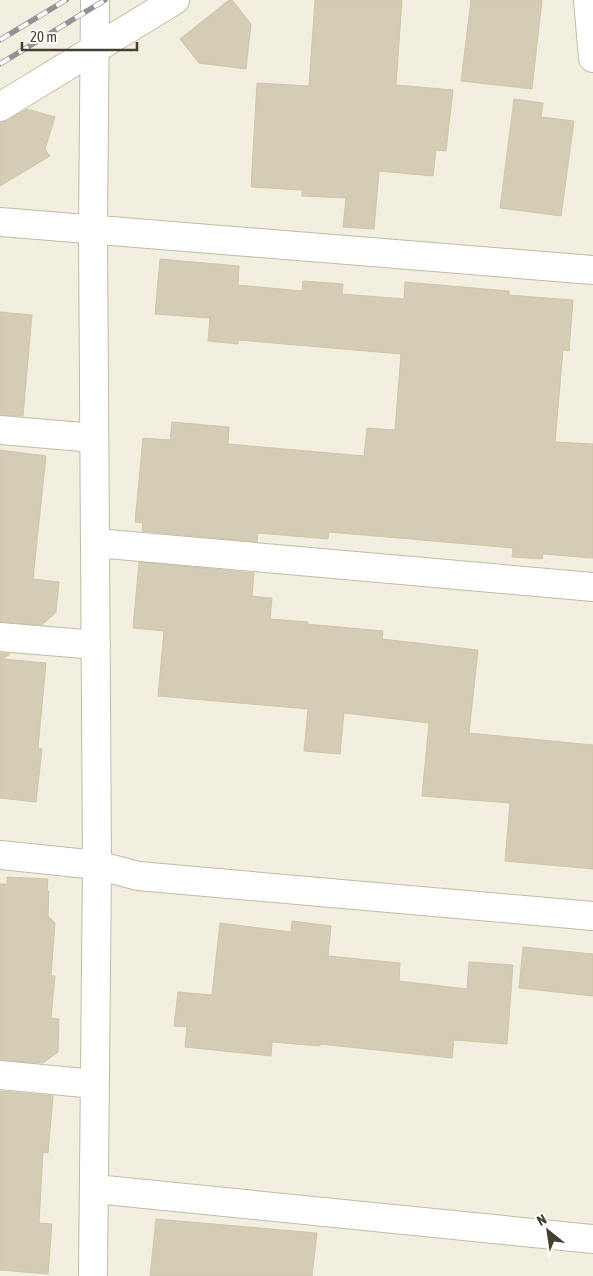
<svg xmlns="http://www.w3.org/2000/svg" width="593" height="1276" font-family="'Asap Condensed',sans-serif">
	<style>
		.building { fill: #d4ccb5; stroke: #d1c5a7 }
		.lines { fill: none; stroke-linecap: round; stroke-linejoin: round }
		.minor-casing { stroke: #c1bba5; stroke-width: 30 }
		.minor { stroke: #fff; stroke-width: 28 }
		.rail-casing { stroke: #939393; stroke-width: 5.5 }
		.rail { stroke: #fff; stroke-width: 4; stroke-dasharray: 11; stroke-linecap: butt }
	</style>
	<rect width="100%" height="100%" fill="#f3efe0"/>
	<path class="building" d="M 229,0 L 232,0 L 251,24 L 246,69 L 199,63 L 180,39 Z
		M 315,0 L 402,0 L 396,85 L 453,90 L 446,151 L 436,150 L 433,176 L 379,171 L 374,229 L 343,227 L 346,198 L 302,196 L 302,190 L 251,187 L 257,83 L 309,86 Z
		M 471,0 L 542,0 L 532,89 L 461,81 Z
		M 514,99 L 543,103 L 541,117 L 574,121 L 561,216 L 500,208 Z
		M 27,109 L 55,117 L 45,149 L 50,156 L 0,186 L 0,123 L 8,120 Z
		M 160,259 L 239,266 L 238,285 L 302,291 L 303,281 L 343,284 L 342,294 L 404,299 L 405,282 L 509,291 L 509,295 L 573,300 L 569,351 L 563,350 L 555,442 L 593,444 L 593,558 L 543,554 L 542,559 L 512,557 L 513,548 L 329,532 L 328,539 L 258,533 L 257,542 L 142,531 L 143,523 L 135,522 L 143,438 L 170,440 L 172,422 L 229,427 L 228,444 L 364,456 L 367,428 L 395,430 L 401,354 L 238,340 L 238,344 L 208,341 L 210,318 L 155,314 Z
		M 0,312 L 32,315 L 23,416 L 0,415 Z
		M 0,450 L 46,456 L 33,579 L 59,582 L 56,612 L 42,625 L 0,622 Z
		M 139,562 L 254,573 L 252,596 L 272,598 L 270,619 L 308,622 L 307,624 L 383,631 L 382,639 L 478,650 L 469,733 L 593,745 L 593,869 L 505,861 L 510,803 L 422,796 L 429,723 L 344,713 L 340,754 L 304,751 L 308,709 L 158,696 L 164,631 L 133,628 Z
		M 0,653 L 10,654 L 3,659 L 46,663 L 38,748 L 42,749 L 36,802 L 0,798 Z
		M 7,877 L 48,879 L 47,891 L 49,891 L 48,916 L 55,923 L 51,976 L 55,976 L 51,1018 L 59,1019 L 58,1052 L 43,1063 L 0,1060 L 0,884 L 7,884 Z
		M 292,921 L 331,926 L 328,956 L 400,963 L 399,981 L 467,989 L 469,962 L 513,965 L 507,1044 L 454,1040 L 452,1058 L 320,1044 L 320,1046 L 272,1042 L 271,1056 L 185,1047 L 187,1027 L 174,1026 L 178,992 L 212,995 L 220,923 L 291,932 Z
		M 523,947 L 593,954 L 593,996 L 519,988 Z
		M 0,1091 L 53,1096 L 48,1153 L 43,1152 L 39,1223 L 52,1224 L 48,1274 L 0,1270 Z
		M 156,1219 L 317,1233 L 312,1276 L 150,1276 Z"/>
	<g class="lines">
		<g class="minor-casing">
			<path id="minor" d="M 588,0 L 593,58
				M 0,107 L 175,0
				M 0,222 L 593,270
				M 0,430 L 94,438
				M 96,543 L 593,587
				M 0,637 L 96,645
				M 0,855 L 97,865 L 138,876 L 593,916
				M 0,1075 L 94,1084
				M 95,1189 L 593,1239
				M 93,1276 L 97,865 L 93,230 L 95,0"/>
		</g>
		<use href="#minor" class="minor"/>
		<g class="rail-casing">
			<path id="rail" d="M 0,40 L 66,0
				M 0,64 L 105,0"/>
		</g>
		<use href="#rail" class="rail"/>
	</g>
	<g transform="translate(548 1231) rotate(330)" stroke="#ffffff" stroke-width="4" paint-order="stroke">
	<path d="M0-4L9 19L0 12L-9 19Z" fill="#443f31"/>
	<text y="-8" font-size="14" font-weight="bold" text-anchor="middle" fill="#443f31">N</text>
	</g>
	<path d="M22 42v8h115v-8" fill="none" stroke="#443f31" stroke-width="2.5"/>
	<text x="30" y="42" font-size="15" fill="#443f31" stroke="#ffffff" stroke-width="4" paint-order="stroke">20 m</text>
</svg>
